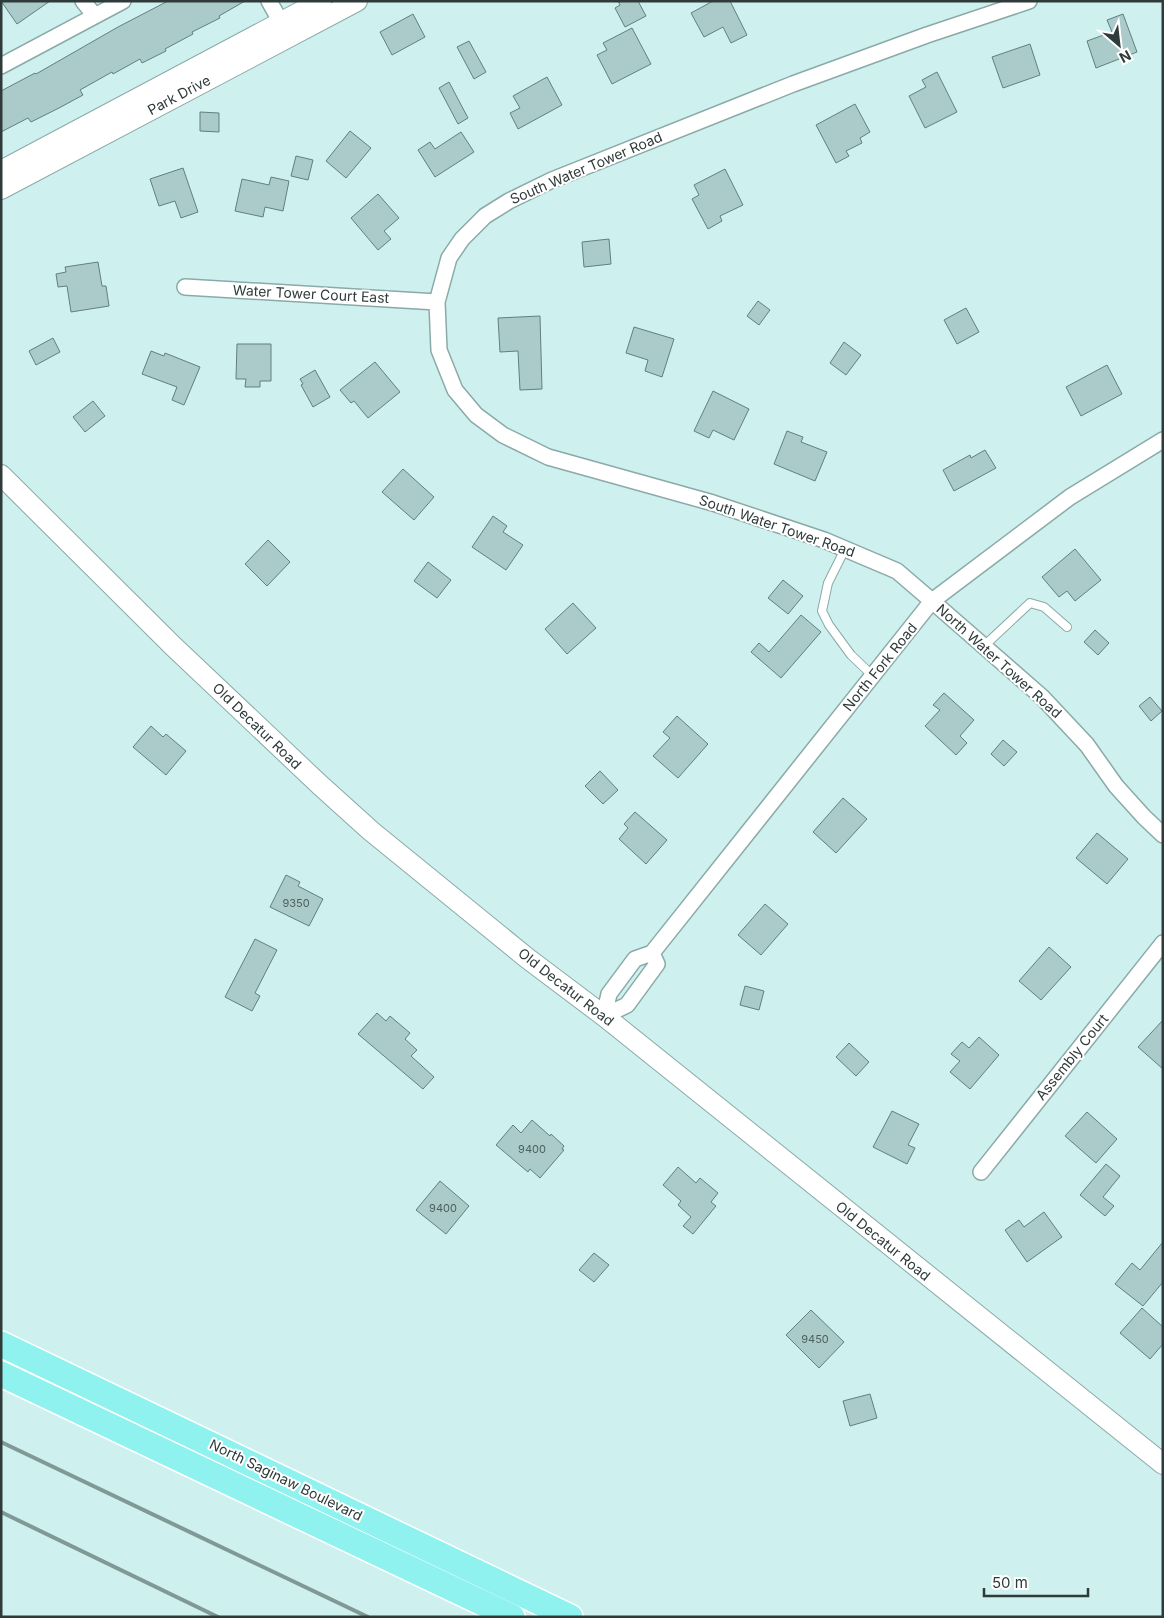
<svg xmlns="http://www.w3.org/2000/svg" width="1164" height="1618" font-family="Inter,sans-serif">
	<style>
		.building { fill: #aacbca; stroke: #61807f }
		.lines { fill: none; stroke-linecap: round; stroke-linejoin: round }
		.service-casing { stroke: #8aaaa8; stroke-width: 10 }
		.minor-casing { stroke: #8aaaa8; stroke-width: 18 }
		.tertiary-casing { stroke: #8aaaa8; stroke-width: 22 }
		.primary-casing { stroke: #fff; stroke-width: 28 }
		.service { stroke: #fff; stroke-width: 8 }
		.minor { stroke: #fff; stroke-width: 15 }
		.tertiary { stroke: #fff; stroke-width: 20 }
		.primary { stroke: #8ff2ef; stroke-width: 25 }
		.rail { stroke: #809896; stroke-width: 4 }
		.labels { text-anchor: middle; stroke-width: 4; stroke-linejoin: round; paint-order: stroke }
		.number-label { font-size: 11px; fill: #4d5f5e }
		.street-label { font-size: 14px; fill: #2e3b3a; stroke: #fff }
	</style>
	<rect width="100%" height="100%" fill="#cef0ee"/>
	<path class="building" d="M 1,1 L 50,1 L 17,24 Z
		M 168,1 L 245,1 L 219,16 L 220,18 L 192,32 L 193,34 L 165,49 L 166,51 L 142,63 L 140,59 L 113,74 L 112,72 L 80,90 L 83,95 L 59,108 L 31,122 L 28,118 L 1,132 L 1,91 L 35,73 L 36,74 L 118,27 Z
		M 618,1 L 638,1 L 646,16 L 625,27 L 615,8 L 620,5 Z
		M 713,1 L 730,1 L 747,35 L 731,43 L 723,27 L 704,37 L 691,13 Z
		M 413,14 L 425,37 L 392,55 L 380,32 Z
		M 1123,14 L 1137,52 L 1096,68 L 1087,41 L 1112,32 L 1107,20 Z
		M 632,28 L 651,64 L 612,84 L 597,55 L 607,50 L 603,43 Z
		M 469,41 L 486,72 L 474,79 L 457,47 Z
		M 1030,44 L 1040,75 L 1003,88 L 992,57 Z
		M 937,72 L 957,112 L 925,128 L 909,96 L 926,87 L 922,80 Z
		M 547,77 L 562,105 L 518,129 L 510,113 L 520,108 L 513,96 Z
		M 449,82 L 468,118 L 458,124 L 439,88 Z
		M 855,104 L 870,132 L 860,138 L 862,143 L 846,151 L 849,156 L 836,163 L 816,125 Z
		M 200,112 L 219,113 L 219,132 L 200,131 Z
		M 350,131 L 371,148 L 346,178 L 326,161 Z
		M 461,132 L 474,152 L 435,177 L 418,150 L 430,142 L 435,149 Z
		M 296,156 L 313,160 L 308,180 L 291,176 Z
		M 183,168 L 198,212 L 181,218 L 175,201 L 159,206 L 150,179 Z
		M 725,169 L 743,205 L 720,216 L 722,221 L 708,229 L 692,199 L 699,195 L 694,185 Z
		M 271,177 L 289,181 L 283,211 L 265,207 L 263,217 L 235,211 L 242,179 L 269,185 Z
		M 378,194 L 399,218 L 384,231 L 391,239 L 378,250 L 351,218 Z
		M 609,239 L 611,264 L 584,267 L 582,242 Z
		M 98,262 L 102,286 L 106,286 L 109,306 L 71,312 L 67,286 L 58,287 L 56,274 L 66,272 L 65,267 Z
		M 758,301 L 770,310 L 759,325 L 747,316 Z
		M 966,308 L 979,332 L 957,344 L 944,320 Z
		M 540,316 L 542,389 L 520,390 L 518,351 L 500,352 L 498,318 Z
		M 634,327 L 674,339 L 662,377 L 645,371 L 648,360 L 626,353 Z
		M 53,338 L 60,352 L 36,365 L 29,351 Z
		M 844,342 L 861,355 L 846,375 L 830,363 Z
		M 237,344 L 271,344 L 271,381 L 260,381 L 260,387 L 245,387 L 246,379 L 236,379 Z
		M 151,351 L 164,356 L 165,353 L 200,367 L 184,405 L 172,400 L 177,387 L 142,374 Z
		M 375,362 L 400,392 L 368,418 L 354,401 L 351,403 L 340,390 Z
		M 1107,365 L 1122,394 L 1081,416 L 1066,387 Z
		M 315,370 L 330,397 L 313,407 L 301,385 L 303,384 L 300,379 Z
		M 713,391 L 749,409 L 734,440 L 713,430 L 709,438 L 694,431 Z
		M 93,401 L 105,416 L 85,432 L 73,417 Z
		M 787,431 L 803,437 L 801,442 L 827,452 L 815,481 L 774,464 Z
		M 985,450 L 996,468 L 954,491 L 943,470 L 970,455 L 971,458 Z
		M 403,469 L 434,497 L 414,520 L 382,492 Z
		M 493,516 L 507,526 L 503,532 L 523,545 L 506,570 L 472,547 Z
		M 268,540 L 290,562 L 267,586 L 245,564 Z
		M 1075,549 L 1101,580 L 1075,601 L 1067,591 L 1059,597 L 1042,577 Z
		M 428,562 L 451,580 L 437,598 L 414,581 Z
		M 783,580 L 803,596 L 788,614 L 768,598 Z
		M 573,603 L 596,628 L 567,654 L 545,629 Z
		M 801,615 L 821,632 L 781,678 L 751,652 L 759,643 L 769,652 Z
		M 1095,630 L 1109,643 L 1098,655 L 1084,642 Z
		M 944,693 L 974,720 L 960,736 L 967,743 L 956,755 L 925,726 L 940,710 L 933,705 Z
		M 1150,697 L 1162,711 L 1151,721 L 1139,706 Z
		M 677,716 L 708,744 L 678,778 L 653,756 L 670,738 L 663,732 Z
		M 151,726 L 163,737 L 166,734 L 186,751 L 166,775 L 133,747 Z
		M 1003,740 L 1017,752 L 1004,766 L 991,754 Z
		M 600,771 L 618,790 L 603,804 L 585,786 Z
		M 843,798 L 867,819 L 836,853 L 813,832 Z
		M 635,812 L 667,840 L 646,864 L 619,839 L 628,828 L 624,824 Z
		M 1097,833 L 1128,859 L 1107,884 L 1076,858 Z
		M 286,875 L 300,882 L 298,886 L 323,899 L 309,926 L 270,907 Z
		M 765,904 L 788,924 L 761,955 L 738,935 Z
		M 255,939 L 277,950 L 255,993 L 260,996 L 252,1011 L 225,997 Z
		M 1049,947 L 1071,967 L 1041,1000 L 1019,981 Z
		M 745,986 L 764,991 L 759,1010 L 740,1005 Z
		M 377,1013 L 386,1021 L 390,1016 L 410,1033 L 405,1039 L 417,1050 L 411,1056 L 434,1077 L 423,1089 L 358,1034 Z
		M 1163,1020 L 1163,1069 L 1138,1047 Z
		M 979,1037 L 999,1055 L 970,1089 L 950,1072 L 960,1061 L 951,1054 L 962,1042 L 969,1048 Z
		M 849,1043 L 869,1062 L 856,1076 L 836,1057 Z
		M 892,1111 L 919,1124 L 908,1145 L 915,1148 L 907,1164 L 873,1147 Z
		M 1087,1112 L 1117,1139 L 1096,1163 L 1065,1136 Z
		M 532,1120 L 550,1136 L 551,1134 L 564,1146 L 562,1149 L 564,1150 L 540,1178 L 530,1169 L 528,1172 L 496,1145 L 513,1125 L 521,1133 Z
		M 1106,1164 L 1120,1176 L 1103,1197 L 1114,1206 L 1105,1216 L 1080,1195 Z
		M 678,1167 L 696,1183 L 700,1178 L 718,1193 L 711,1202 L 716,1206 L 693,1234 L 683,1226 L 691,1217 L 678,1205 L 681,1201 L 663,1185 Z
		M 440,1181 L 469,1206 L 446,1234 L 416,1210 Z
		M 1044,1212 L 1062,1237 L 1027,1262 L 1005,1230 L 1019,1220 L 1024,1227 Z
		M 1163,1242 L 1163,1282 L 1143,1306 L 1115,1284 L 1132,1263 L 1140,1270 Z
		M 594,1253 L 609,1265 L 594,1282 L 579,1270 Z
		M 1142,1308 L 1163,1327 L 1163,1344 L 1150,1359 L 1120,1333 Z
		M 811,1310 L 844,1342 L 819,1368 L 786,1335 Z
		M 870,1394 L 877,1418 L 850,1426 L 843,1401 Z"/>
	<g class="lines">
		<g class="service-casing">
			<path id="service" d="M 845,549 L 828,583 L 822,611 L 829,625 L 851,655 L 873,676
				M 984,646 L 1030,603 L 1044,607 L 1067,627"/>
		</g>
		<g class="minor-casing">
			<path id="minor" d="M 83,1 L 95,16
				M 269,1 L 286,31
				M 1029,1 L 927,35 L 793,84 L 552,180 L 509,201 L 485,216 L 462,239 L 449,258 L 437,302 L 439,350 L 455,390 L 476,415 L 503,435 L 548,457 L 713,503 L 824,540 L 897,571 L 932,601 L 1042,697 L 1087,745 L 1116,786 L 1144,817 L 1163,835
				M 1,66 L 123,1
				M 185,287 L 437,302
				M 604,1016 L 609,994 L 635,959 L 652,953 L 932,601 L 1070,497 L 1163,440
				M 604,1016 L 627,1005 L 657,964 L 652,953
				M 981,1172 L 1163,943"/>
		</g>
		<g class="tertiary-casing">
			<path id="tertiary" d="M 1,171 L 321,1
				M 1,189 L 357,1
				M 1,475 L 173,646 L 320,785 L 371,831 L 527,958 L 604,1016 L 1163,1464"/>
		</g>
		<g class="primary-casing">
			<path id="primary" d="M 1,1344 L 570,1617
				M 1,1374 L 512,1617"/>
		</g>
		<use href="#service" class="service"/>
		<use href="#minor" class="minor"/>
		<use href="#tertiary" class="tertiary"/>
		<use href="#primary" class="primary"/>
		<path class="rail" d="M 1,1442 L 368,1617
			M 1,1512 L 218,1617"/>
	</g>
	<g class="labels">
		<g class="number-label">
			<text x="296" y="907">9350</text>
			<text x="532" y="1153">9400</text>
			<text x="443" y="1212">9400</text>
			<text x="815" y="1343">9450</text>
		</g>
		<g class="street-label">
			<text transform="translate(179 95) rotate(-28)" y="5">Park Drive</text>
			<text transform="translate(586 168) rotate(-23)" y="5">South Water Tower Road</text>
			<text transform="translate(311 294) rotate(3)" y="5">Water Tower Court East</text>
			<text transform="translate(777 526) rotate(19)" y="5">South Water Tower Road</text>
			<text transform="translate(999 661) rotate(42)" y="5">North Water Tower Road</text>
			<text transform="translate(880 667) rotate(-51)" y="5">North Fork Road</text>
			<text transform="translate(257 726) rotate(44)" y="5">Old Decatur Road</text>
			<text transform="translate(566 987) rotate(38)" y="5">Old Decatur Road</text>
			<text transform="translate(1072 1057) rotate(-51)" y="5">Assembly Court</text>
			<text transform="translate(883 1241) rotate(39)" y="5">Old Decatur Road</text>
			<text transform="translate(286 1480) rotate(26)" y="5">North Saginaw Boulevard</text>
		</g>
	</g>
	<rect width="1164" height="1618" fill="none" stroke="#2e3b3a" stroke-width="5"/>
	<g transform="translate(1119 45) rotate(152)" stroke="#ffffff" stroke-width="4" paint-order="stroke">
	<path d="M0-4L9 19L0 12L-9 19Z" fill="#2e3b3a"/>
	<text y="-8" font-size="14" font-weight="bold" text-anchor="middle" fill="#2e3b3a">N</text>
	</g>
	<path d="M984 1588v8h104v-8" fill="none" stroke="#2e3b3a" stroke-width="2.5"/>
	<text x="992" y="1588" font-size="15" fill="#2e3b3a" stroke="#ffffff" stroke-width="4" paint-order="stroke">50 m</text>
</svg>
